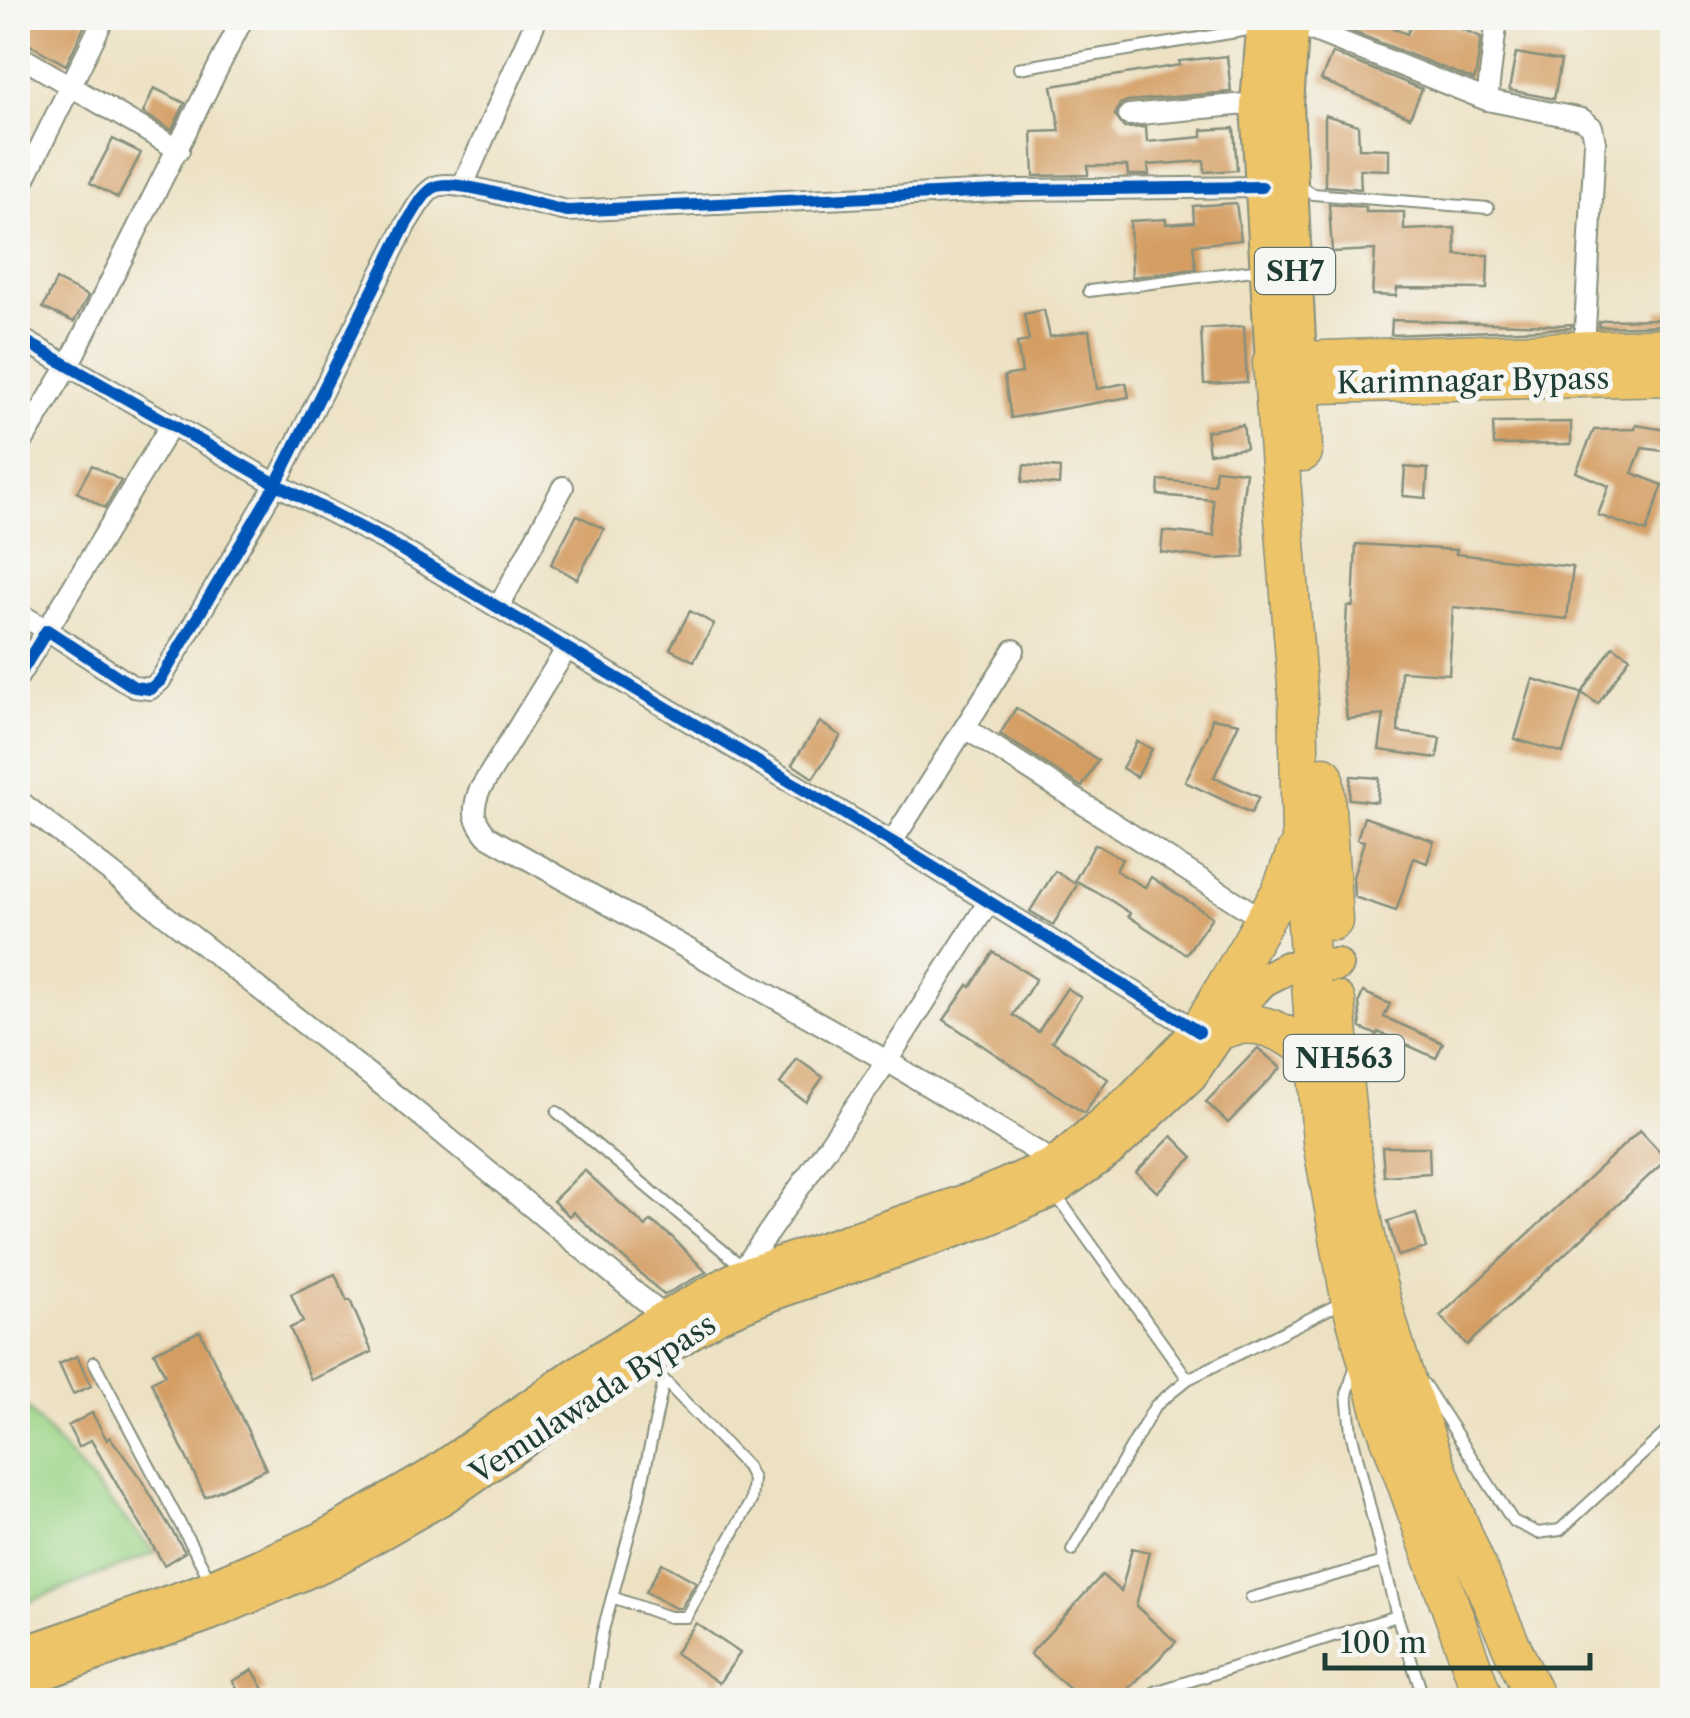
<svg xmlns="http://www.w3.org/2000/svg" width="1690" height="1718" font-family="'Libre Caslon Text',serif">
	<style>
		.green { fill: #9dd588; stroke: #5e895e; stroke-width: 2.5 }
		.building { fill: #d49e64 }
		.lines { fill: none; stroke-linecap: round; stroke-linejoin: round }
		.lane-casing { stroke: #868f7c; stroke-width: 14 }
		.street-casing { stroke: #868f7c; stroke-width: 24 }
		.primary-casing { stroke: #868f7c; stroke-width: 36 }
		.highway-casing { stroke: #868f7c; stroke-width: 41 }
		.lane { stroke: #fff; stroke-width: 10 }
		.street { stroke: #fff; stroke-width: 20 }
		.primary { stroke: #eec469; stroke-width: 32 }
		.highway { stroke: #eec469; stroke-width: 38 }
		.cycleway-casing { stroke: #f6f6f2; stroke-width: 19 }
		.cycleway { stroke: #0057b8; stroke-width: 12 }
		.labels { text-anchor: middle; stroke-width: 10; stroke-linejoin: round; paint-order: stroke }
		.shield { fill: #f6f6f2; stroke: #60746d; stroke-width: 2.5 }
		.shield-label { font-size: 28px; font-weight: bold; fill: #1f3d34 }
		.street-label { font-size: 30px; fill: #1f3d34; stroke: #f6f6f2 }
	</style>
	<rect width="100%" height="100%" fill="#f6f6f2"/>
	<filter id="ink" filterUnits="userSpaceOnUse"><feTurbulence type="fractalNoise" baseFrequency=".01" numOctaves="2"/><feDisplacementMap in="SourceGraphic" scale="20" xChannelSelector="R" yChannelSelector="G"/><feConvolveMatrix kernelMatrix="1 2 1 2 8 2 1 2 1" color-interpolation-filters="sRGB"/></filter>
	<filter id="wash" filterUnits="userSpaceOnUse"><feTurbulence type="fractalNoise" baseFrequency=".0048" numOctaves="4" result="noise"/><feDisplacementMap in="SourceGraphic" scale="40" xChannelSelector="R" yChannelSelector="G"/><feGaussianBlur stdDeviation="2.25" result="paint"/><feColorMatrix in="noise" values="0 0 0 0 0 0 0 0 0 0 0 0 0 0 0 0 0 1.4 0 .05"/><feComposite in="paint" operator="in"/></filter>
	<g filter="url(#wash)">
		<rect width="100%" height="100%" fill="#ede1c3"/>
		<path class="green" d="M 18,1398 L 155,1553 L 18,1606 Z"/>
		<g id="blocks">
			<path class="building" d="M 18,18 L 80,18 L 87,21 L 66,65 L 18,38 Z
				M 1318,18 L 1368,18 L 1407,34 L 1414,18 L 1449,18 L 1447,23 L 1481,37 L 1476,74 L 1474,80 Z
				M 1332,53 L 1422,89 L 1410,117 L 1321,80 Z
				M 1516,53 L 1561,61 L 1554,99 L 1509,90 Z
				M 1227,56 L 1231,92 L 1128,101 L 1120,104 L 1115,115 L 1124,128 L 1146,127 L 1147,142 L 1202,137 L 1202,130 L 1234,128 L 1237,170 L 1205,172 L 1204,161 L 1148,165 L 1149,175 L 1128,175 L 1127,166 L 1088,166 L 1088,175 L 1034,176 L 1032,132 L 1060,131 L 1052,86 L 1180,65 L 1179,61 Z
				M 154,88 L 185,103 L 172,130 L 143,113 Z
				M 1325,115 L 1358,125 L 1359,148 L 1389,149 L 1389,170 L 1360,169 L 1361,189 L 1325,186 Z
				M 113,139 L 141,153 L 118,198 L 90,183 Z
				M 1236,203 L 1241,240 L 1193,245 L 1196,269 L 1132,277 L 1130,221 L 1166,219 L 1166,224 L 1194,222 L 1193,206 Z
				M 1329,204 L 1366,207 L 1366,212 L 1404,212 L 1404,230 L 1455,228 L 1456,255 L 1488,255 L 1487,289 L 1397,288 L 1396,296 L 1372,295 L 1375,250 L 1332,252 Z
				M 56,280 L 88,296 L 74,322 L 43,308 Z
				M 1672,309 L 1672,325 L 1599,327 L 1599,322 L 1606,320 L 1658,319 L 1658,310 Z
				M 1044,310 L 1050,337 L 1089,330 L 1097,389 L 1126,383 L 1129,397 L 1011,418 L 1004,376 L 1022,373 L 1017,343 L 1029,341 L 1024,314 Z
				M 1392,320 L 1557,325 L 1572,324 L 1571,328 L 1391,335 Z
				M 1244,326 L 1247,382 L 1204,384 L 1201,329 Z
				M 1571,422 L 1571,444 L 1494,445 L 1493,423 Z
				M 1243,425 L 1246,448 L 1209,453 L 1206,431 Z
				M 1636,425 L 1672,431 L 1670,452 L 1642,448 L 1632,473 L 1663,485 L 1646,532 L 1598,515 L 1609,486 L 1576,472 L 1594,430 L 1635,429 Z
				M 92,465 L 121,481 L 105,508 L 77,492 Z
				M 1024,465 L 1060,468 L 1059,485 L 1022,482 Z
				M 1405,467 L 1428,469 L 1426,498 L 1403,496 Z
				M 1216,469 L 1246,472 L 1242,505 L 1245,557 L 1215,559 L 1161,552 L 1163,531 L 1214,536 L 1213,500 L 1158,495 L 1159,480 L 1214,485 Z
				M 577,515 L 604,529 L 577,579 L 551,564 Z
				M 1356,544 L 1457,550 L 1456,554 L 1573,567 L 1567,619 L 1453,607 L 1449,674 L 1401,671 L 1398,732 L 1440,738 L 1437,758 L 1379,750 L 1384,715 L 1347,719 L 1343,684 L 1347,606 L 1353,606 Z
				M 690,611 L 714,624 L 694,661 L 670,649 Z
				M 1613,646 L 1630,657 L 1598,704 L 1582,693 Z
				M 1533,679 L 1582,693 L 1563,753 L 1515,739 Z
				M 1016,708 L 1098,760 L 1082,787 L 1000,734 Z
				M 1212,718 L 1239,723 L 1214,777 L 1259,797 L 1251,813 L 1185,782 L 1209,733 Z
				M 820,722 L 841,736 L 813,778 L 792,764 Z
				M 1137,741 L 1152,749 L 1137,777 L 1122,768 Z
				M 1351,776 L 1379,778 L 1377,802 L 1349,799 Z
				M 1364,817 L 1434,841 L 1427,863 L 1414,858 L 1396,911 L 1354,897 L 1353,877 L 1364,841 L 1357,839 Z
				M 1095,844 L 1122,859 L 1116,871 L 1145,887 L 1151,877 L 1212,917 L 1186,954 L 1128,916 L 1130,913 L 1107,898 L 1075,880 Z
				M 1055,871 L 1077,885 L 1053,925 L 1030,911 Z
				M 993,952 L 1036,979 L 1013,1015 L 1038,1032 L 1067,988 L 1081,997 L 1052,1041 L 1108,1079 L 1084,1113 L 944,1020 L 968,985 L 971,987 Z
				M 1363,992 L 1390,1004 L 1384,1017 L 1443,1043 L 1436,1058 L 1378,1032 L 1377,1035 L 1361,1028 L 1359,1002 Z
				M 1258,1048 L 1281,1068 L 1228,1123 L 1206,1102 Z
				M 797,1059 L 823,1077 L 806,1102 L 780,1084 Z
				M 1640,1130 L 1667,1159 L 1467,1345 L 1440,1316 Z
				M 1172,1136 L 1193,1157 L 1157,1192 L 1136,1172 Z
				M 1382,1147 L 1429,1147 L 1430,1173 L 1384,1176 Z
				M 584,1170 L 646,1227 L 651,1221 L 672,1237 L 706,1272 L 664,1295 L 573,1212 L 569,1216 L 553,1201 Z
				M 1416,1213 L 1426,1248 L 1398,1256 L 1388,1221 Z
				M 335,1274 L 347,1301 L 350,1300 L 372,1352 L 311,1380 L 290,1328 L 303,1322 L 291,1294 Z
				M 200,1331 L 266,1469 L 205,1497 L 151,1382 L 165,1375 L 154,1352 Z
				M 77,1356 L 91,1386 L 73,1394 L 59,1364 Z
				M 92,1413 L 107,1440 L 110,1437 L 141,1479 L 185,1552 L 164,1565 L 91,1440 L 79,1447 L 68,1426 Z
				M 1132,1548 L 1149,1552 L 1136,1606 L 1176,1642 L 1117,1700 L 1082,1700 L 1030,1654 L 1102,1575 L 1121,1592 Z
				M 662,1563 L 696,1582 L 681,1608 L 675,1608 L 646,1592 Z
				M 696,1623 L 740,1653 L 719,1683 L 675,1653 Z
				M 253,1670 L 265,1691 L 244,1700 L 233,1681 Z"/>
		</g>
	</g>
	<g filter="url(#ink)">
		<use href="#blocks" fill-opacity="0" stroke="#868f7c" stroke-width="2.5"/>
		<g class="lines">
			<g class="lane-casing">
				<path id="lane" d="M 1019,68 L 1260,28
					M 1296,185 L 1313,194 L 1488,208
					M 1089,291 L 1261,269
					M 557,1112 L 744,1268
					M 1056,1195 L 1188,1379
					M 94,1362 L 211,1582
					M 1355,1368 L 1347,1394 L 1351,1432 L 1397,1616 L 1424,1700
					M 1424,1384 L 1513,1521 L 1538,1533 L 1560,1530 L 1672,1427
					M 1072,1550 L 1155,1406 L 1188,1379 L 1345,1301
					M 612,1597 L 669,1617 L 686,1617 L 751,1501 L 753,1479 L 747,1467 L 664,1380
					M 1251,1598 L 1383,1562
					M 592,1700 L 602,1634 L 639,1498 L 664,1380
					M 1150,1700 L 1155,1692 L 1397,1616"/>
			</g>
			<g class="street-casing">
				<path id="street" d="M 1292,22 L 1487,100 L 1497,18
					M 18,55 L 179,150
					M 1487,100 L 1582,119 L 1592,127 L 1595,142 L 1584,348
					M 1129,115 L 1257,103
					M 463,185 L 537,18
					M 18,192 L 104,18
					M 18,337 L 276,484 L 385,540 L 902,848 L 1199,1032
					M 18,449 L 68,366 L 243,18
					M 498,608 L 563,487
					M 18,613 L 47,630 L 172,423
					M 567,648 L 479,791 C 472,811 473,819 487,836 L 887,1061 L 1056,1163
					M 18,677 L 47,630 L 134,687 L 150,689 L 160,681 L 276,484 L 406,224 C 414,212 423,193 435,187 C 455,177 540,207 568,211 L 1018,190 L 1262,187
					M 965,728 L 1264,920
					M 18,800 L 409,1106 L 665,1317
					M 892,842 L 1014,650
					M 739,1275 L 887,1061 L 988,903"/>
			</g>
			<g class="primary-casing">
				<path id="primary" d="M 1264,18 L 1257,103 L 1272,362
					M 1293,18 L 1287,104 L 1300,360
					M 18,1655 L 200,1591 L 321,1539 L 430,1476 L 574,1375 L 665,1317 L 738,1277 L 974,1198 L 1056,1163 L 1131,1099 L 1212,1016
					M 18,1682 L 210,1614 L 332,1561 L 444,1497 L 588,1396 L 718,1316 L 769,1295 L 983,1221 L 1052,1191 L 1110,1150 L 1191,1075 L 1237,1007 L 1263,980 L 1287,968 L 1336,965"/>
			</g>
			<g class="highway-casing">
				<path id="highway" d="M 1300,360 L 1303,452
					M 1320,384 L 1672,376
					M 1324,776 L 1333,921
					M 1336,1001 C 1344,1098 1354,1200 1380,1295 C 1418,1434 1476,1570 1536,1700
					M 1224,1029 C 1260,1015 1286,1035 1317,1053
					M 1199,1032 L 1281,891 L 1297,850
					M 1484,1700 L 1383,1418 L 1350,1298 L 1322,1142 L 1301,838 L 1298,698 L 1272,362 L 1672,347"/>
			</g>
			<use href="#lane" class="lane"/>
			<use href="#street" class="street"/>
			<use href="#primary" class="primary"/>
			<use href="#highway" class="highway"/>
			<g class="cycleway-casing">
				<path id="cycleway" d="M 18,337 L 276,484 L 385,540 L 902,848 L 1199,1032
					M 18,677 L 47,630 L 134,687 L 150,689 L 160,681 L 276,484 L 406,224 C 414,212 423,193 435,187 C 455,177 540,207 568,211 L 1018,190 L 1262,187"/>
			</g>
			<use href="#cycleway" class="cycleway"/>
		</g>
	</g>
	<g class="labels">
		<g class="shield">
			<rect x="1255" y="248" width="80" height="46" rx="8"/>
			<rect x="1284" y="1035" width="120" height="46" rx="8"/>
		</g>
		<g class="shield-label">
			<text x="1295" y="281">SH7</text>
			<text x="1344" y="1068">NH563</text>
		</g>
		<g class="street-label">
			<text transform="translate(1473 381) rotate(-1)" y="10">Karimnagar Bypass</text>
			<text transform="translate(593 1399) rotate(-33)" y="10">Vemulawada Bypass</text>
		</g>
	</g>
	<rect width="1690" height="1718" fill="none" stroke="#f6f6f2" stroke-width="60"/>
	<path d="M1325 1653v15h265v-15" fill="none" stroke="#1f3d34" stroke-width="5"/>
	<text x="1340" y="1653" font-size="30" fill="#1f3d34" stroke="#f6f6f2" stroke-width="8" paint-order="stroke">100 m</text>
</svg>
